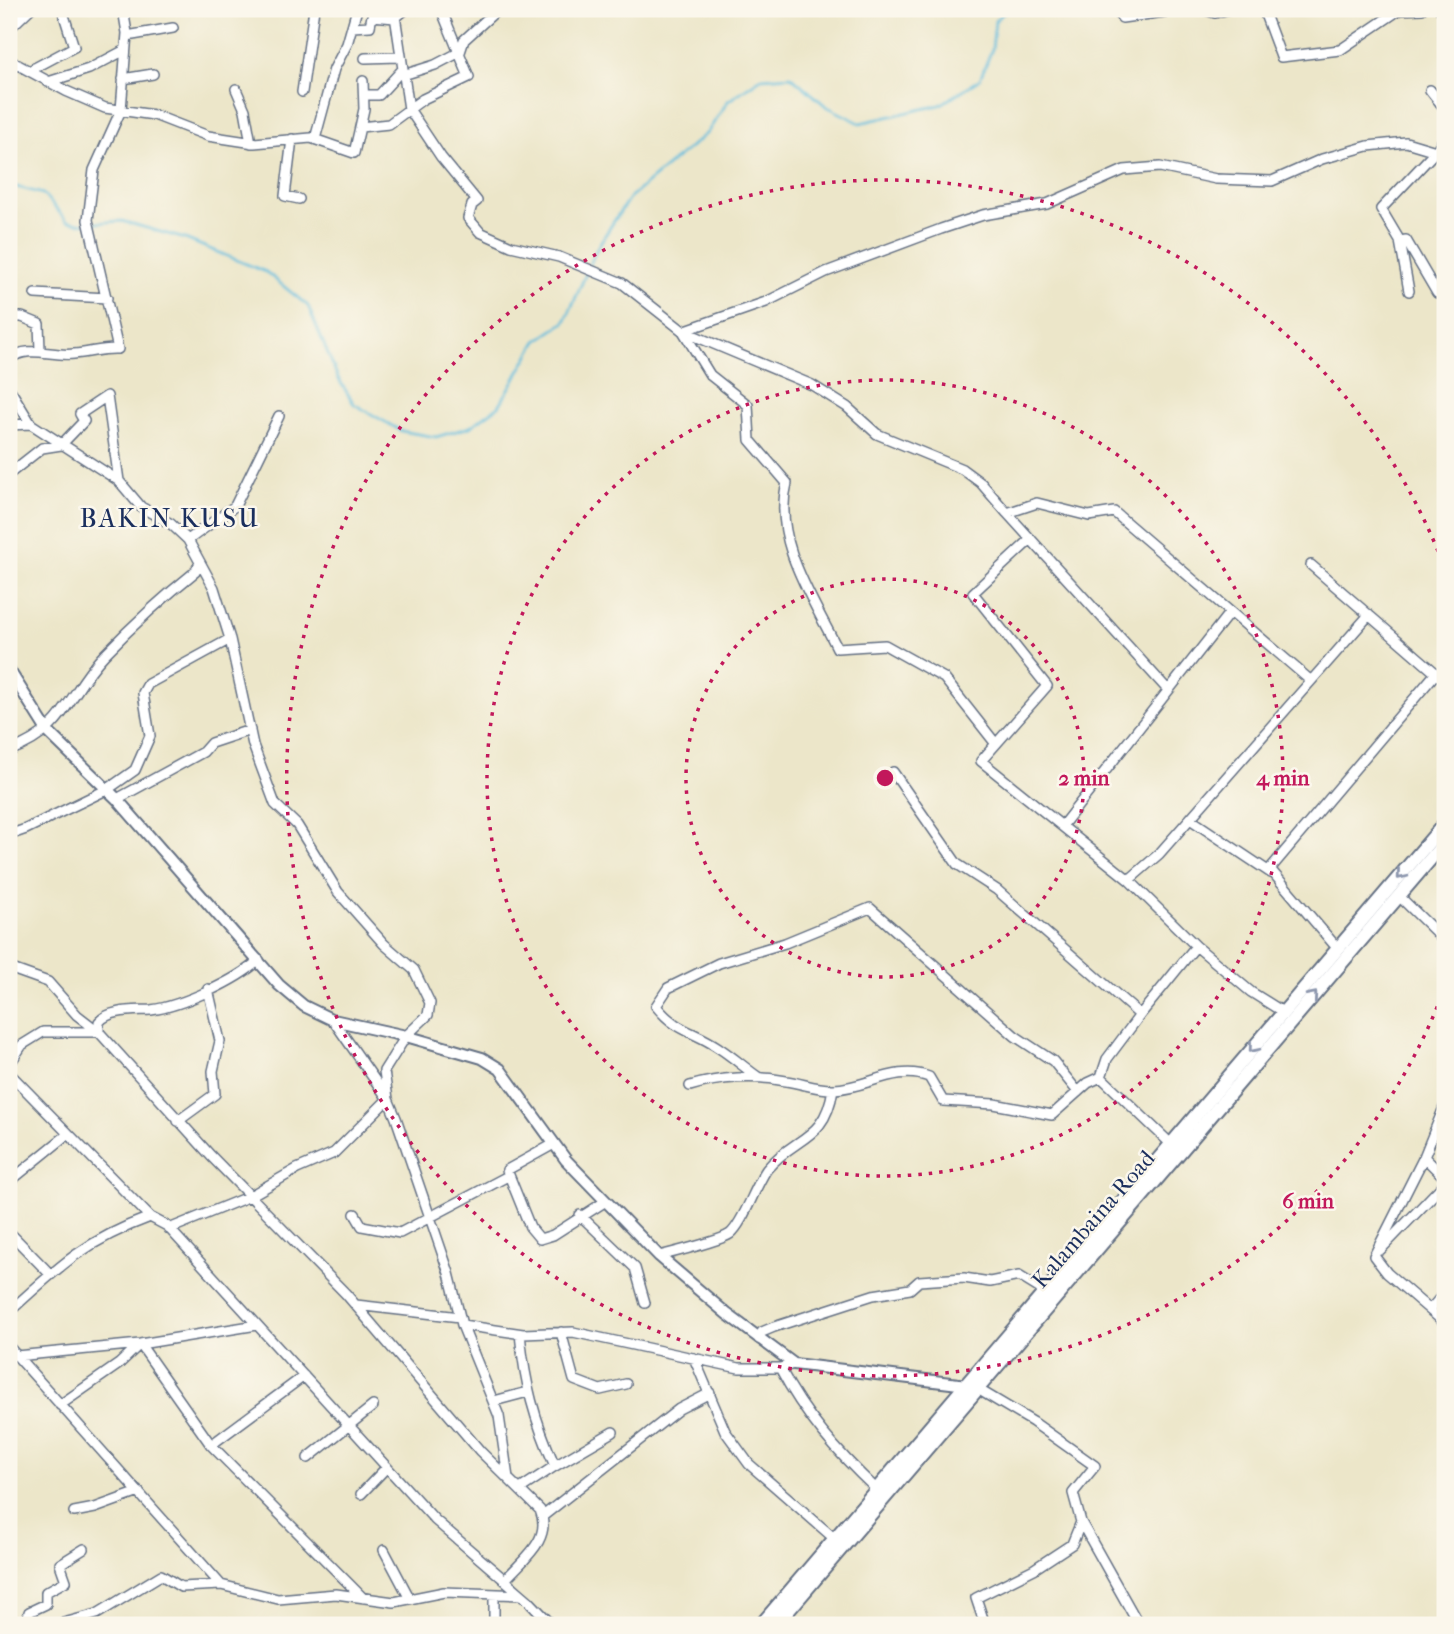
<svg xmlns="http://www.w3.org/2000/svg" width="1454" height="1634" font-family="'IM FELL French Canon',serif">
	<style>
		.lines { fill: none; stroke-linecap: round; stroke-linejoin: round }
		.stream { stroke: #5fbcdd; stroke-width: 2.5 }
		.minor-casing { stroke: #646f83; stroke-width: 12 }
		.tertiary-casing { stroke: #646f83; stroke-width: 14 }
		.secondary-casing { stroke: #646f83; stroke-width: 16 }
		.minor { stroke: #fff; stroke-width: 9 }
		.tertiary { stroke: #fff; stroke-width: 10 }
		.secondary { stroke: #fff; stroke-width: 12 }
		.oneway { stroke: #8d97ae }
		.ring { fill: none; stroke: #c2185b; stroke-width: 3.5; stroke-dasharray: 3.5 7 }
		.labels { text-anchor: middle; stroke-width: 5; stroke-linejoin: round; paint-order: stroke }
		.street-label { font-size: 23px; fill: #1b2f5e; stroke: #fbf7ec }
		.quarter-label { font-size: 26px; letter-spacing: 2px; fill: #1b2f5e; stroke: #fbf7ec }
		.centre { fill: #c2185b; stroke: #fbf7ec; stroke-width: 3.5 }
		.ring-label { font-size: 21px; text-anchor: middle; font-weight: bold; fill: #c2185b; stroke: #fbf7ec; stroke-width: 5; stroke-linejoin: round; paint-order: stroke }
	</style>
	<rect width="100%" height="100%" fill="#fbf7ec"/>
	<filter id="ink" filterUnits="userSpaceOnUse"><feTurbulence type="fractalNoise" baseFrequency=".0143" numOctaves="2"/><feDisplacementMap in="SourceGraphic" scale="14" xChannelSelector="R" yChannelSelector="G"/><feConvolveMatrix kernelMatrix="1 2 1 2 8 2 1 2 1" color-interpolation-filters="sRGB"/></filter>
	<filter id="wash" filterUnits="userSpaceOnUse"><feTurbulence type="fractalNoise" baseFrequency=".00686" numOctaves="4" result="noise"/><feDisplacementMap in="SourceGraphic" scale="28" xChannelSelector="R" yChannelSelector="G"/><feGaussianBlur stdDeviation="1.57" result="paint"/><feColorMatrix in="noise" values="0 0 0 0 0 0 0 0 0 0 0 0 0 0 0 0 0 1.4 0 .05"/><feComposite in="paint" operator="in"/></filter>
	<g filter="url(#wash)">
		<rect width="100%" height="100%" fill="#ece6c9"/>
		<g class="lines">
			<path class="stream" d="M 9,185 L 43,194 L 67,221 L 85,224
				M 92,223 L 122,221 L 185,239 L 266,272 L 308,306 L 338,378 L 354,404 L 401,431 L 436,437 L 470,427 L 499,406 L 537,341 L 565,322 L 598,246 L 629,198 L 707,133 L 728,101 L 761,78 L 791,76 L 826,106 L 860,123 L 940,105 L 980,79 L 992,49 L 995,21 L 1007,9"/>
		</g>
	</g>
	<g filter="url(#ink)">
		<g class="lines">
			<g class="minor-casing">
				<path id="minor" d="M 394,9 L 409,109 L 441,157 L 477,201 L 472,205 L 468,218 L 480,232 L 511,246 L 559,257 L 622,283 L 683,331 L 812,385 L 847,407 L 877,434 L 962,469 L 981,483 L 1007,513 L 1037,503 L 1089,516 L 1114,512 L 1311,681
					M 1116,9 L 1122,18 L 1186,9
					M 1202,9 L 1215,13 L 1229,9
					M 1263,9 L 1281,57 L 1340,50 L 1399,10 L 1422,9
					M 352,27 L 370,26 L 372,16 L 395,18 L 406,9
					M 9,29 L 30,9
					M 127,36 L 173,28
					M 365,58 L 399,57
					M 9,60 L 66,91 L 105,108 L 154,115 L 208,136 L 254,143 L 311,138 L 354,153 L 360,127 L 389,124 L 423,99 L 469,77 L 441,9
					M 29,71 L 74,47 L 62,9
					M 403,75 L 435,65 L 460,52 L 464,40 L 498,9
					M 123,79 L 153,74
					M 48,82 L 89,69 L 125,50
					M 236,89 L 245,110 L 251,143
					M 1430,90 L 1445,109
					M 302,92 L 314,9
					M 364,95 L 379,95 L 402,70
					M 360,127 L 364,109 L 363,81
					M 292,139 L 285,196 L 299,199
					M 315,139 L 334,69 L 347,44 L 357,9
					M 1400,241 L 1406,240 L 1437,293 L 1445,290
					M 1409,291 L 1400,241 L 1381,209 L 1436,151
					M 35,294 L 107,298
					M 9,317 L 22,317 L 39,324 L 40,350
					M 9,359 C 29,344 52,357 74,354 C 90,353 102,348 118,349 L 88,220 L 94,170 L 121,110 L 127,33 L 123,9
					M 9,388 L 31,424 L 119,481 L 141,507 L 171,524 L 188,540 L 214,588 L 230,639 L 253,745 L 275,804 L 297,825 L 338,892 L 384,944 L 414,970 L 430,1003 L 428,1015 L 406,1036 L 384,1071 L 388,1099 L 334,1153 L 297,1169 L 250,1196 L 169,1229
					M 9,425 L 31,424
					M 9,474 L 42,448 L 61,445 L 84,421 L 80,414 L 107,396 L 119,481
					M 1007,513 L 1168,690
					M 1031,539 L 973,593 L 1047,686 L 981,761 L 1129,880 L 1196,946 L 1251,992 L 1283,1012
					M 188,540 L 235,506 L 279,416
					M 1311,565 L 1445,681
					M 996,744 L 944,678 L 885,645 L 837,648 C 813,599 772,540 787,483 L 750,440 L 748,405 L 710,375 L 683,331 L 766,302 L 826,272 L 941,229 L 983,215 L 1047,204 L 1124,170 L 1160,167 L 1216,179 L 1272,181 L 1322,159 L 1368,146 L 1406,142 L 1436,151 L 1445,137
					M 9,751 C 67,730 67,694 104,655 C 135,623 161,599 195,572 L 200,563
					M 893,772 L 957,864 L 997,890 L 1140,1015 L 1196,946
					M 117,799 L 203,752 L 211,743 L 250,730
					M 1190,819 L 1271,873
					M 1062,826 L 1230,612
					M 9,835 L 26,829 L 108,789 L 135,770 L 150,736 L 143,693 L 148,684 L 230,639
					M 1129,880 L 1159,854 L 1369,615
					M 1399,896 L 1445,941
					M 1338,949 L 1270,869 L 1436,673
					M 259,960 C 236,981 182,1006 151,1010 C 135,1011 109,1009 99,1022 L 99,1032 L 211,1156 L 346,1294 L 480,1451 L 540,1510 C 553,1540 522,1560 505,1580
					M 9,968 L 48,982 L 77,1015 L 99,1032 L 43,1032 L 22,1045 L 9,1065
					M 333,1020 L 388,1099 L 396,1118 L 449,1273 L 462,1325 L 499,1416 L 508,1478
					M 9,1073 L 150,1217 L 167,1226 L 435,1520 L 529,1601 L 552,1625
					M 758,1077 C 745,1068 733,1057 719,1048 C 693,1030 678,1033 656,1006 L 668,988 L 719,963 L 785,943 L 870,908 L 1015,1036 L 1053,1061 L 1078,1092
					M 1101,1077 L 1107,1059 L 1140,1015
					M 690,1086 C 720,1077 755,1075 786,1081 C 801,1083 819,1090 834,1089 C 867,1088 896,1064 929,1077 L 943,1101 L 994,1104 L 1052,1115 L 1088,1083 L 1101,1077 L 1171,1144
					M 178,1121 L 215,1094 L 213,1071 L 220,1041 L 208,989
					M 1424,1157 L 1445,1178
					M 509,1175 L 530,1227 L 540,1239 L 553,1235 L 606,1201
					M 9,1182 L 67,1135
					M 355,1214 L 362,1226 L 400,1233 L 506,1177 L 509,1175 L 507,1170 L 554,1144
					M 580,1215 L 635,1268 L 645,1303
					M 9,1232 L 50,1274
					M 1380,1250 L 1445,1183
					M 659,1256 C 671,1253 722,1240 730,1234 C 743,1224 755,1186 767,1169 C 795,1135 825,1142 833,1089
					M 1374,1256 L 1424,1157 L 1445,1105
					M 1374,1256 L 1387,1273 L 1445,1323
					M 356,1305 L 460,1317
					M 1430,1310 L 1445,1292
					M 9,1312 C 59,1266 85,1241 150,1217
					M 462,1325 L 523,1334 L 573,1332 L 739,1368 L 780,1368 L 794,1364
					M 561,1332 L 574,1380 L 600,1390 L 626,1384
					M 759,1339 L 762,1332 L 774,1327 L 873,1295 L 910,1289 L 919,1281 L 964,1278 L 990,1282 L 1019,1276 L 1045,1292
					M 9,1347 L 221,1585
					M 16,1356 L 140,1344 L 257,1325
					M 694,1358 L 725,1431 L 749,1464 L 835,1539
					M 780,1368 C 805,1416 837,1452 876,1489
					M 304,1376 L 211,1445 L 363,1598
					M 976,1388 L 1033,1422 L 1095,1466 L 1073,1493 L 1081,1522 L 1139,1625
					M 494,1401 L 528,1392
					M 60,1405 L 119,1364 L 140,1344 L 211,1445
					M 308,1458 L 373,1406
					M 555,1466 L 613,1432
					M 520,1489 L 555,1466 C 534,1419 525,1384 520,1334
					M 361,1494 L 387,1467
					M 74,1512 L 95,1508 L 139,1492
					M 543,1516 L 679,1409 L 710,1393
					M 384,1550 L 410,1599
					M 494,1594 L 494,1625
					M 9,1623 L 17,1625
					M 27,1625 L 29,1612 L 46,1604 L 46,1592 L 66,1581 L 60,1564 L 84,1549
					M 56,1625 L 97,1614 L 161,1575 L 181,1587 L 221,1585 L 278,1599 L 336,1594 L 394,1602 L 444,1592 L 522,1595
					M 985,1625 L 976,1598 L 1034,1569 L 1072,1544 L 1081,1522"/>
			</g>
			<g class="tertiary-casing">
				<path id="tertiary" d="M 1441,9 L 1445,12
					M 9,670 L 48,732 L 117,799 L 279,985 L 304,1006 L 333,1020 L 406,1036 L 482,1058 L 500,1069 L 566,1160 L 659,1256 L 727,1314 L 794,1364 L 967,1385"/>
			</g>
			<g class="secondary-casing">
				<path id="secondary" d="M 761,1625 L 1445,823
					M 776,1625 L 1445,842"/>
			</g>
			<use href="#minor" class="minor"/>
			<use href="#tertiary" class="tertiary"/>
			<use href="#secondary" class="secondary"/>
		</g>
		<defs><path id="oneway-chevron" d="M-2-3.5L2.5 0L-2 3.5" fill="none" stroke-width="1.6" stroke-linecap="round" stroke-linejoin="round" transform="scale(1.75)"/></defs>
		<g class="oneway">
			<use href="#oneway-chevron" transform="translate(1401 875) rotate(130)"/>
			<use href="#oneway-chevron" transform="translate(1313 996) rotate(-49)"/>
			<use href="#oneway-chevron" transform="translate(1253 1048) rotate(130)"/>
		</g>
	</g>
	<g class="ring">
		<circle cx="885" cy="778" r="199"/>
		<circle cx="885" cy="778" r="398"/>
		<path d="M1445 987A598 598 0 1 1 1445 569"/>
	</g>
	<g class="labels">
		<g class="street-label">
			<text transform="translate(1093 1219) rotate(-49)" y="8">Kalambaina Road</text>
		</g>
		<g class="quarter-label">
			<text x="170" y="527">BAKIN KUSU</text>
		</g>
	</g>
	<circle cx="885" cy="778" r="10" class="centre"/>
	<g class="ring-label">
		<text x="1084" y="785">2 min</text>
		<text x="1283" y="785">4 min</text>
		<text x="1308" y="1208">6 min</text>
	</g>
	<rect width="1454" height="1634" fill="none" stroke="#fbf7ec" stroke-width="35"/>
</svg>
